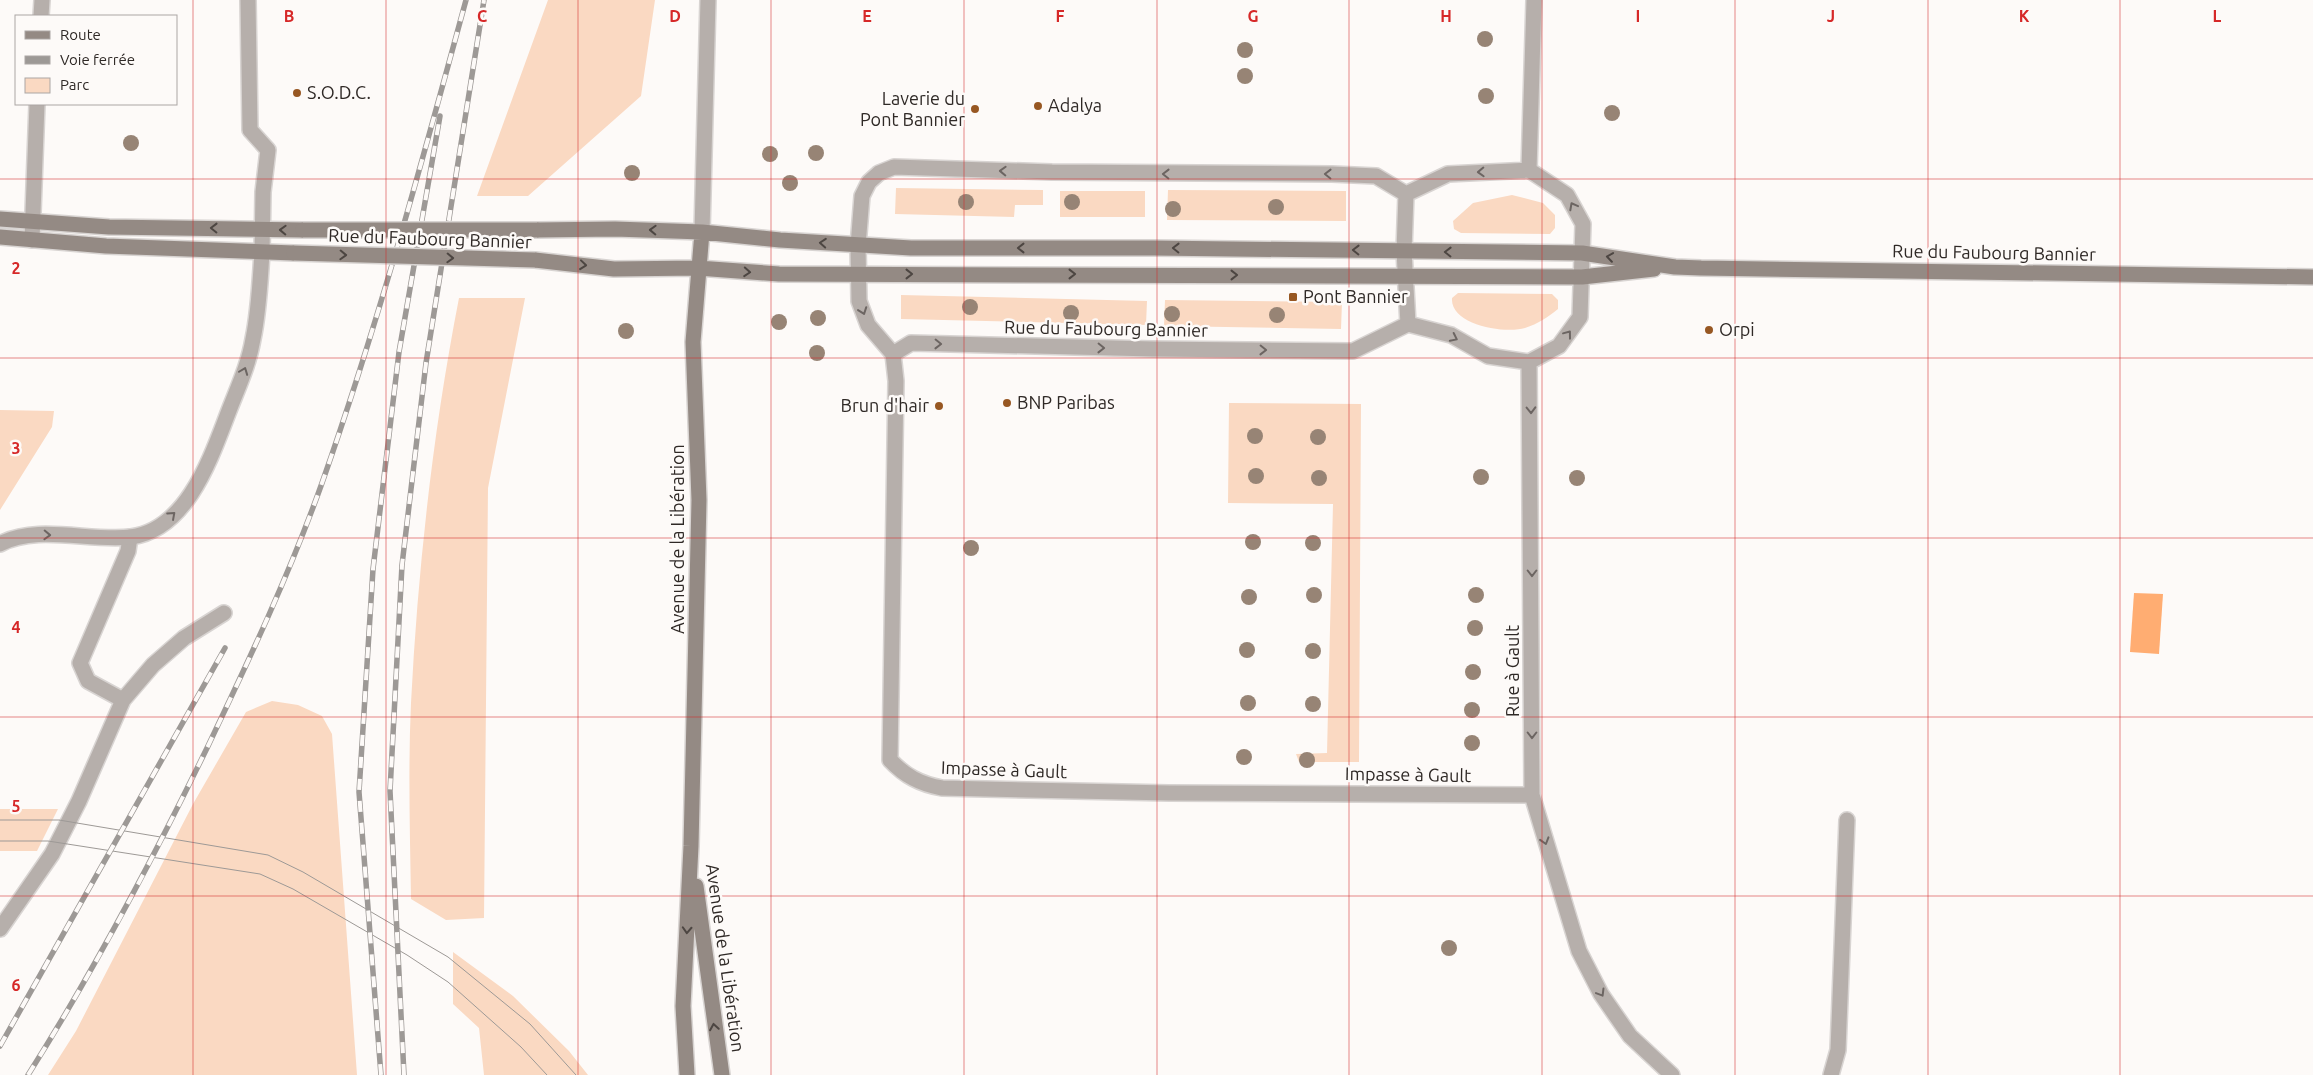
<svg xmlns="http://www.w3.org/2000/svg" width="2313" height="1075" font-family="Ubuntu,sans-serif">
	<style>
		.green { fill: #fad9c2 }
		.water { fill: #ffad72 }
		.lines { fill: none; stroke-linecap: round; stroke-linejoin: round }
		.service-casing { stroke: #d8d4d2; stroke-width: 18 }
		.minor-casing { stroke: #d8d4d2; stroke-width: 18 }
		.secondary-casing { stroke: #d8d4d2; stroke-width: 18 }
		.service { stroke: #b6afab; stroke-width: 15 }
		.minor { stroke: #b6afab; stroke-width: 15 }
		.secondary { stroke: #948a84; stroke-width: 15 }
		.tram { stroke: #9d9996; stroke-width: 1 }
		.rail-casing { stroke: #9d9996; stroke-width: 5.5 }
		.rail { stroke: #fdfaf8; stroke-width: 4; stroke-dasharray: 11; stroke-linecap: butt }
		.secondary-bridge-casing { stroke: #d8d4d2; stroke-width: 18; stroke-linecap: butt }
		.secondary-bridge { stroke: #948a84; stroke-width: 15 }
		.tree { fill: #978475 }
		.oneway { stroke: #6c6562 }
		.oneway2 { stroke: #4d4642 }
		.grid { fill: none; stroke: #d62828; stroke-width: 1; stroke-opacity: 0.55 }
		.poi-dot { fill: #975722; stroke: #fdfaf8; stroke-width: 2 }
		.labels { text-anchor: middle; stroke-width: 5; stroke-linejoin: round; paint-order: stroke }
		.poi-label { font-size: 18px; fill: #2f2926; stroke: #fdfaf8; text-anchor: start }
		.street-label { font-size: 18px; fill: #2f2926; stroke: #fdfaf8 }
		.grid-label { font-size: 16px; text-anchor: middle; font-weight: bold; fill: #d62828; stroke: #fdfaf8; stroke-width: 5; stroke-linejoin: round; paint-order: stroke }
	</style>
	<rect width="100%" height="100%" fill="#fdfaf8"/>
	<path class="green" d="M 548,0 L 655,0 L 641,96 L 528,196 L 477,196 Z
		M 896,188 L 1043,190 L 1043,205 L 1015,205 L 1014,217 L 895,214 Z
		M 1168,190 L 1346,191 L 1346,221 L 1167,220 Z
		M 1060,191 L 1145,191 L 1145,217 L 1060,217 Z
		M 1512,195 L 1543,203 L 1555,215 L 1555,228 L 1550,234 L 1461,233 L 1454,229 L 1453,221 L 1473,203 Z
		M 1458,293 L 1552,294 L 1558,300 L 1558,309 C 1548,317 1538,324 1525,328 C 1505,334 1450,325 1452,298 Z
		M 901,295 L 1147,301 L 1146,325 L 901,319 Z
		M 459,298 L 525,298 L 488,488 L 484,918 L 446,920 L 411,899 C 410,834 408,768 411,703 C 418,567 433,431 459,298 Z
		M 1165,300 L 1342,302 L 1341,329 L 1164,326 Z
		M 1229,403 L 1361,404 L 1359,762 L 1299,762 L 1296,754 L 1327,753 L 1333,504 L 1228,503 Z
		M 0,410 L 54,411 L 52,427 L 0,510 Z
		M 272,701 L 298,705 L 322,716 L 332,734 L 357,1075 L 48,1075 L 76,1031 L 193,804 L 246,712 Z
		M 0,809 L 58,809 L 37,851 L 0,851 Z
		M 453,952 L 513,996 L 569,1051 L 588,1075 L 484,1075 L 479,1028 L 453,1004 Z"/>
	<path class="water" d="M 2134,593 L 2163,594 L 2159,654 L 2130,652 Z"/>
	<g class="lines">
		<g class="service-casing">
			<path id="service" d="M 248,0 L 250,130 L 268,150 L 263,192 L 262,253
				M 123,700 L 88,681 L 80,663 L 128,551 L 130,537
				M 0,929 L 52,854 L 79,801 L 123,700 L 153,665 L 184,638 L 224,613
				M 1831,1075 L 1838,1050 L 1847,820"/>
		</g>
		<g class="minor-casing">
			<path id="minor" d="M 41,16 L 42,0
				M 1529,170 L 1567,195 L 1583,224 L 1580,317 L 1559,346 L 1529,362
				M 1529,170 L 1534,0
				M 1406,194 L 1404,251 L 1408,324
				M 702,232 L 708,0
				M 32,240 L 37,104
				M 893,354 L 896,381 L 890,760 C 905,776 920,784 942,788 L 1169,793 L 1532,795
				M 893,354 L 868,325 L 859,301 L 858,246 L 862,196 L 869,182 L 879,173 L 894,167 L 1052,172 L 1332,174 L 1376,176 L 1406,194 L 1448,174 L 1529,170
				M 893,354 L 911,343 L 1153,349 L 1353,351 L 1408,324 L 1451,335 L 1488,356 L 1529,362
				M 1529,362 L 1532,795 L 1579,951 L 1601,994 L 1630,1036 L 1672,1075
				M 0,544 C 37,524 90,542 131,537 C 189,529 212,454 230,408 C 239,385 249,363 253,339 C 259,311 260,281 262,253"/>
		</g>
		<g class="secondary-casing">
			<path id="secondary" d="M 0,219 L 109,227 L 303,230
				M 537,230 L 615,229 L 702,232 L 780,240 L 911,248 L 1154,248 L 1582,253 L 1675,267 L 1701,268 L 2313,277
				M 0,237 L 106,246 L 294,253
				M 535,260 L 614,269 L 698,268 L 779,274 L 1582,277 L 1654,269
				M 696,886 L 722,1075
				M 687,1075 L 683,1006 L 691,846 L 699,500 L 693,342 L 702,232"/>
		</g>
		<use href="#service" class="service"/>
		<use href="#minor" class="minor"/>
		<use href="#secondary" class="secondary"/>
		<path class="tram" d="M 0,820 L 59,820 L 268,855 L 303,872 L 448,957 L 530,1024 L 576,1075
			M 0,841 L 48,841 L 260,874 L 293,889 L 407,955 L 448,982 L 521,1047 L 547,1075"/>
		<g class="rail-casing">
			<path id="rail" d="M 0,1046 L 225,648
				M 28,1075 C 95,969 153,859 208,746 C 249,660 290,573 322,483 C 378,324 422,162 466,0
				M 381,1075 L 359,792 L 373,569 L 399,352 L 440,116
				M 404,1075 L 390,791 L 402,565 L 426,363 L 484,0"/>
		</g>
		<use href="#rail" class="rail"/>
		<g class="secondary-bridge-casing">
			<path id="secondary-bridge" d="M 303,230 L 537,230
				M 294,253 L 535,260"/>
		</g>
		<use href="#secondary-bridge" class="secondary-bridge"/>
	</g>
	<g class="tree">
		<circle cx="1485" cy="39" r="8"/>
		<circle cx="1245" cy="50" r="8"/>
		<circle cx="1245" cy="76" r="8"/>
		<circle cx="1486" cy="96" r="8"/>
		<circle cx="1612" cy="113" r="8"/>
		<circle cx="131" cy="143" r="8"/>
		<circle cx="816" cy="153" r="8"/>
		<circle cx="770" cy="154" r="8"/>
		<circle cx="632" cy="173" r="8"/>
		<circle cx="790" cy="183" r="8"/>
		<circle cx="966" cy="202" r="8"/>
		<circle cx="1072" cy="202" r="8"/>
		<circle cx="1276" cy="207" r="8"/>
		<circle cx="1173" cy="209" r="8"/>
		<circle cx="970" cy="307" r="8"/>
		<circle cx="1071" cy="313" r="8"/>
		<circle cx="1172" cy="314" r="8"/>
		<circle cx="1277" cy="315" r="8"/>
		<circle cx="818" cy="318" r="8"/>
		<circle cx="779" cy="322" r="8"/>
		<circle cx="626" cy="331" r="8"/>
		<circle cx="817" cy="353" r="8"/>
		<circle cx="1255" cy="436" r="8"/>
		<circle cx="1318" cy="437" r="8"/>
		<circle cx="1256" cy="476" r="8"/>
		<circle cx="1481" cy="477" r="8"/>
		<circle cx="1319" cy="478" r="8"/>
		<circle cx="1577" cy="478" r="8"/>
		<circle cx="1253" cy="542" r="8"/>
		<circle cx="1313" cy="543" r="8"/>
		<circle cx="971" cy="548" r="8"/>
		<circle cx="1314" cy="595" r="8"/>
		<circle cx="1476" cy="595" r="8"/>
		<circle cx="1249" cy="597" r="8"/>
		<circle cx="1475" cy="628" r="8"/>
		<circle cx="1247" cy="650" r="8"/>
		<circle cx="1313" cy="651" r="8"/>
		<circle cx="1473" cy="672" r="8"/>
		<circle cx="1248" cy="703" r="8"/>
		<circle cx="1313" cy="704" r="8"/>
		<circle cx="1472" cy="710" r="8"/>
		<circle cx="1472" cy="743" r="8"/>
		<circle cx="1244" cy="757" r="8"/>
		<circle cx="1307" cy="760" r="8"/>
		<circle cx="1449" cy="948" r="8"/>
	</g>
	<defs><path id="oneway-chevron" d="M-2-3.5L2.5 0L-2 3.5" fill="none" stroke-width="1.6" stroke-linecap="round" stroke-linejoin="round" transform="scale(1.25)"/></defs>
	<g class="oneway">
		<use href="#oneway-chevron" transform="translate(1003 171) rotate(-178)"/>
		<use href="#oneway-chevron" transform="translate(1481 172) rotate(178)"/>
		<use href="#oneway-chevron" transform="translate(1166 174) rotate(-179)"/>
		<use href="#oneway-chevron" transform="translate(1328 174) rotate(-179)"/>
		<use href="#oneway-chevron" transform="translate(1573 206) rotate(-118)"/>
		<use href="#oneway-chevron" transform="translate(863 311) rotate(70)"/>
		<use href="#oneway-chevron" transform="translate(1568 334) rotate(-53)"/>
		<use href="#oneway-chevron" transform="translate(1454 338) rotate(26)"/>
		<use href="#oneway-chevron" transform="translate(938 344) rotate(1)"/>
		<use href="#oneway-chevron" transform="translate(1101 348) rotate(1)"/>
		<use href="#oneway-chevron" transform="translate(1263 350) rotate(1)"/>
		<use href="#oneway-chevron" transform="translate(244 371) rotate(-69)"/>
		<use href="#oneway-chevron" transform="translate(1531 410) rotate(89)"/>
		<use href="#oneway-chevron" transform="translate(172 515) rotate(-42)"/>
		<use href="#oneway-chevron" transform="translate(47 535) rotate(2)"/>
		<use href="#oneway-chevron" transform="translate(1532 573) rotate(90)"/>
		<use href="#oneway-chevron" transform="translate(1532 735) rotate(90)"/>
		<use href="#oneway-chevron" transform="translate(1545 841) rotate(73)"/>
		<use href="#oneway-chevron" transform="translate(1601 993) rotate(59)"/>
	</g>
	<g class="oneway2">
		<use href="#oneway-chevron" transform="translate(214 228) rotate(-179)"/>
		<use href="#oneway-chevron" transform="translate(283 230) rotate(-178)"/>
		<use href="#oneway-chevron" transform="translate(653 230) rotate(-178)"/>
		<use href="#oneway-chevron" transform="translate(823 243) rotate(-176)"/>
		<use href="#oneway-chevron" transform="translate(1021 248) rotate(180)"/>
		<use href="#oneway-chevron" transform="translate(1176 248) rotate(-179)"/>
		<use href="#oneway-chevron" transform="translate(1356 250) rotate(-179)"/>
		<use href="#oneway-chevron" transform="translate(1448 252) rotate(-179)"/>
		<use href="#oneway-chevron" transform="translate(343 255) rotate(2)"/>
		<use href="#oneway-chevron" transform="translate(1610 257) rotate(-172)"/>
		<use href="#oneway-chevron" transform="translate(450 258) rotate(2)"/>
		<use href="#oneway-chevron" transform="translate(583 265) rotate(6)"/>
		<use href="#oneway-chevron" transform="translate(747 272) rotate(4)"/>
		<use href="#oneway-chevron" transform="translate(909 274)"/>
		<use href="#oneway-chevron" transform="translate(1072 274)"/>
		<use href="#oneway-chevron" transform="translate(1234 275)"/>
		<use href="#oneway-chevron" transform="translate(687 930) rotate(93)"/>
		<use href="#oneway-chevron" transform="translate(714 1027) rotate(-99)"/>
	</g>
	<path class="grid" d="M 193,0 L 193,1075M 386,0 L 386,1075M 578,0 L 578,1075M 771,0 L 771,1075M 964,0 L 964,1075M 1157,0 L 1157,1075M 1349,0 L 1349,1075M 1542,0 L 1542,1075M 1735,0 L 1735,1075M 1928,0 L 1928,1075M 2120,0 L 2120,1075M 0,179 L 2313,179M 0,358 L 2313,358M 0,538 L 2313,538M 0,717 L 2313,717M 0,896 L 2313,896"/>
	<g class="poi-dot">
		<circle cx="297" cy="93" r="5"/>
		<circle cx="1038" cy="106" r="5"/>
		<circle cx="975" cy="109" r="5"/>
		<rect x="1288" y="292" width="10" height="10" rx="2.5"/>
		<circle cx="1709" cy="330" r="5"/>
		<circle cx="1007" cy="403" r="5"/>
		<circle cx="939" cy="406" r="5"/>
	</g>
	<g class="labels">
		<g class="poi-label">
			<text x="307" y="99">S.O.D.C.</text>
			<text x="965" y="105" text-anchor="end">Laverie du<tspan x="965" dy="21">Pont Bannier</tspan></text>
			<text x="1048" y="112">Adalya</text>
			<text x="1303" y="303">Pont Bannier</text>
			<text x="1719" y="336">Orpi</text>
			<text x="1017" y="409">BNP Paribas</text>
			<text x="929" y="412" text-anchor="end">Brun d'hair</text>
		</g>
		<g class="street-label">
			<text transform="translate(430 239) rotate(2)" y="6">Rue du Faubourg Bannier</text>
			<text transform="translate(1994 253) rotate(1)" y="6">Rue du Faubourg Bannier</text>
			<text transform="translate(1106 329) rotate(1)" y="6">Rue du Faubourg Bannier</text>
			<text transform="translate(678 539) rotate(-90)" y="6">Avenue de la Libération</text>
			<text transform="translate(1513 671) rotate(-90)" y="6">Rue à Gault</text>
			<text transform="translate(1004 770) rotate(2)" y="6">Impasse à Gault</text>
			<text transform="translate(1408 775) rotate(1)" y="6">Impasse à Gault</text>
			<text transform="translate(725 958) rotate(82)" y="6">Avenue de la Libération</text>
		</g>
	</g>
	<g class="grid-label">
		<text x="289" y="22">B</text>
		<text x="482" y="22">C</text>
		<text x="675" y="22">D</text>
		<text x="867" y="22">E</text>
		<text x="1060" y="22">F</text>
		<text x="1253" y="22">G</text>
		<text x="1446" y="22">H</text>
		<text x="1638" y="22">I</text>
		<text x="1831" y="22">J</text>
		<text x="2024" y="22">K</text>
		<text x="2217" y="22">L</text>
		<text x="16" y="274">2</text>
		<text x="16" y="454">3</text>
		<text x="16" y="633">4</text>
		<text x="16" y="812">5</text>
		<text x="16" y="991">6</text>
	</g>
	<rect x="15" y="15" width="162" height="90" fill="#fdfaf8" stroke="#aba6a4"/>
	<rect x="25" y="31" width="25" height="8" fill="#948a84" stroke="#aba6a4"/>
	<text x="60" y="40" font-size="15" fill="#2f2926">Route</text>
	<rect x="25" y="56" width="25" height="8" fill="#9d9996" stroke="#aba6a4"/>
	<text x="60" y="65" font-size="15" fill="#2f2926">Voie ferrée</text>
	<rect x="25" y="78" width="25" height="15" fill="#fad9c2" stroke="#aba6a4"/>
	<text x="60" y="90" font-size="15" fill="#2f2926">Parc</text>
</svg>
